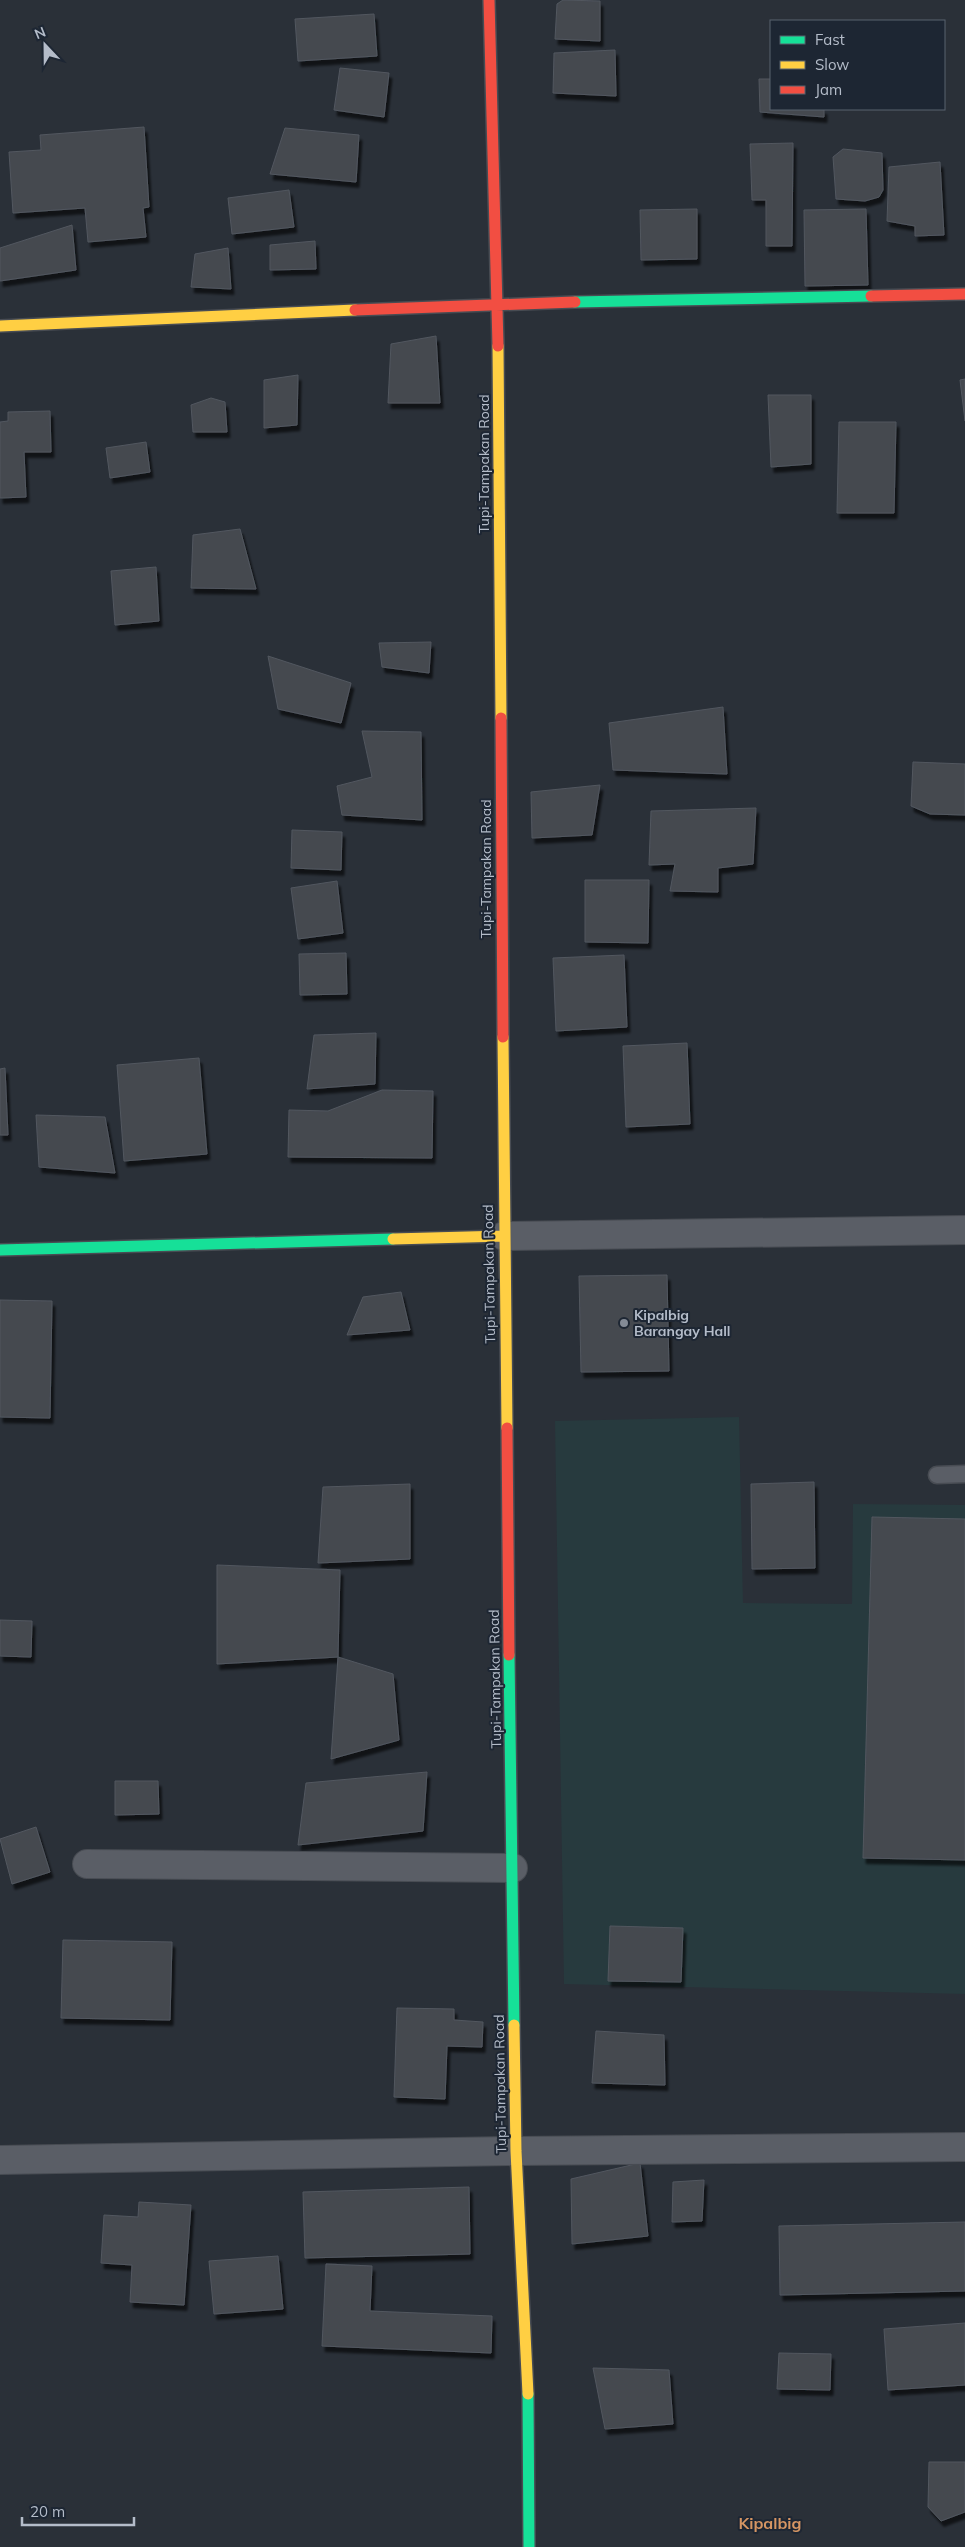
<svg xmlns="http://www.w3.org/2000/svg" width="965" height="2547" font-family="Mulish,sans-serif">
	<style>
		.green { fill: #273a3e }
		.building { fill: #444950; stroke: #52575f; filter: url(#shadow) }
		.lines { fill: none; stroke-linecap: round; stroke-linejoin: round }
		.lane-casing { stroke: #484c53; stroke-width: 19 }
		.street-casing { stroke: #484c53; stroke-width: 30 }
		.fast-casing { stroke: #484c53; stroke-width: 14 }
		.slow-casing { stroke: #484c53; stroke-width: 14 }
		.jam-casing { stroke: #484c53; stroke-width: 14 }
		.lane { stroke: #5a5e66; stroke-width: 16 }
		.street { stroke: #5a5e66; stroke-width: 28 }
		.fast { stroke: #16e098; stroke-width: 11 }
		.slow { stroke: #ffcf43; stroke-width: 11 }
		.jam { stroke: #f24e42; stroke-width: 11 }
		.poi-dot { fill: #848b96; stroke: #1d2633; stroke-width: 2 }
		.labels { text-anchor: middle; stroke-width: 4; stroke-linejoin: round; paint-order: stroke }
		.street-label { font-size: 14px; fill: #b4bcc9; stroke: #1d2633 }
		.poi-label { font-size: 14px; font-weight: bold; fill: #b4bcc9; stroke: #1d2633; text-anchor: start }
		.quarter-label { font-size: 16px; font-weight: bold; fill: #d59563; stroke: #1d2633 }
	</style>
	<defs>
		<filter id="shadow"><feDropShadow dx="3" dy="5.5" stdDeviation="1" flood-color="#0009"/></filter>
	</defs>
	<rect width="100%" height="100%" fill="#2a3038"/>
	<path class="green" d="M 739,1417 L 743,1603 L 852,1604 L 853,1504 L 965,1505 L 965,1994 L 564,1984 L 555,1421 Z"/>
	<path class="building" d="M 563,0 L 600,1 L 600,41 L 555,39 L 557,4 Z
		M 374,14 L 377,56 L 298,61 L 295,19 Z
		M 615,50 L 616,96 L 553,93 L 554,53 Z
		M 340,68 L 389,73 L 384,117 L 334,110 Z
		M 759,79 L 771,79 L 771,109 L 824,109 L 824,117 L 760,112 Z
		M 144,127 L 149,207 L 143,208 L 146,237 L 88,242 L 85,208 L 13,213 L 9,152 L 41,150 L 40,135 Z
		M 285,128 L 359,135 L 356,182 L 270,174 Z
		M 793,143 L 792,246 L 766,246 L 766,200 L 752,200 L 750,144 Z
		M 843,149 L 882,153 L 883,190 L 879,197 L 865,201 L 836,199 L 833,157 Z
		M 940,162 L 944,235 L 915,236 L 915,226 L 887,221 L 889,167 Z
		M 289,190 L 294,227 L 232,234 L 228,198 Z
		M 697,209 L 697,259 L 641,260 L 640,210 Z
		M 866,209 L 868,285 L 805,286 L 804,210 Z
		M 72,225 L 76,270 L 0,281 L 0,248 Z
		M 315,241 L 316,269 L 270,270 L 270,245 Z
		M 228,248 L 231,289 L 191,287 L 195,254 Z
		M 436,336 L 440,403 L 388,403 L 391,344 Z
		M 298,375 L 297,425 L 264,428 L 264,380 Z
		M 965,379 L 965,421 L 960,380 Z
		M 768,395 L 811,395 L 811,464 L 771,467 Z
		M 211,398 L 225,402 L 227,432 L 193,432 L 191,405 Z
		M 50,411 L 51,452 L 24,452 L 26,497 L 0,498 L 0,422 L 8,421 L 8,412 Z
		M 839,422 L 896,422 L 894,513 L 837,513 Z
		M 146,442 L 150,472 L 110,478 L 106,448 Z
		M 240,529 L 256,589 L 191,588 L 193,535 Z
		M 156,567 L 159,621 L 115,625 L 111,571 Z
		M 431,642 L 429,673 L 382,667 L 379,643 Z
		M 268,656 L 351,683 L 341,723 L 278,709 Z
		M 723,707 L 727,774 L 613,770 L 609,723 Z
		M 362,731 L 421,732 L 422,820 L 342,815 L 337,786 L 372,777 Z
		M 913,762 L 965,764 L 965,815 L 930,814 L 911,806 Z
		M 600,785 L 592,835 L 532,838 L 531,792 Z
		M 756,808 L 753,864 L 718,868 L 718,892 L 670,891 L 675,864 L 649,865 L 651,811 Z
		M 292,830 L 342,832 L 341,870 L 291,868 Z
		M 585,880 L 649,880 L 648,943 L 585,942 Z
		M 337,881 L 343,933 L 298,939 L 291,888 Z
		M 346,953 L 347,994 L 300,995 L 299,954 Z
		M 624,955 L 627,1027 L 556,1031 L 553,958 Z
		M 376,1033 L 375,1084 L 307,1089 L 314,1035 Z
		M 687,1043 L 690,1124 L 626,1127 L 623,1046 Z
		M 199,1058 L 207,1154 L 124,1161 L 117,1065 Z
		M 5,1068 L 8,1135 L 0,1135 L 0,1069 Z
		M 382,1090 L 433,1091 L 432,1158 L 288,1157 L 289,1110 L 328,1111 Z
		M 36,1115 L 105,1117 L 115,1173 L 39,1167 Z
		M 667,1275 L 669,1371 L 581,1372 L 579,1276 Z
		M 401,1292 L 410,1330 L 347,1335 L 363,1297 Z
		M 0,1300 L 52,1301 L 50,1418 L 0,1417 Z
		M 814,1482 L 815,1568 L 752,1569 L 751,1484 Z
		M 410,1484 L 410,1559 L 318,1563 L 323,1487 Z
		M 872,1517 L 965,1519 L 965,1860 L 863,1858 Z
		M 217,1565 L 340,1570 L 338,1657 L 217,1664 Z
		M 0,1620 L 32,1621 L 31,1657 L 0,1656 Z
		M 338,1657 L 393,1674 L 399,1740 L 331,1759 Z
		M 427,1772 L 423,1831 L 298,1845 L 306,1783 Z
		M 115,1781 L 158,1781 L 159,1814 L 115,1815 Z
		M 36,1827 L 50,1872 L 12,1884 L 0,1839 Z
		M 610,1926 L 683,1928 L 681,1982 L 608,1981 Z
		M 63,1940 L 172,1942 L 170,2020 L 61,2018 Z
		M 397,2008 L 454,2009 L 454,2020 L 483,2022 L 482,2047 L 447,2046 L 445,2099 L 394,2097 Z
		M 596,2031 L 664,2035 L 665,2085 L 592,2083 Z
		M 640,2163 L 648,2236 L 572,2244 L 571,2179 Z
		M 704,2180 L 702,2221 L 672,2222 L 673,2182 Z
		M 469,2187 L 470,2254 L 305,2258 L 303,2192 Z
		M 139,2202 L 191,2205 L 184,2305 L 130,2302 L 132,2265 L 101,2263 L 104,2215 L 138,2217 Z
		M 965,2222 L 965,2291 L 780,2295 L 779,2226 Z
		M 278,2256 L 283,2309 L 214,2314 L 209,2261 Z
		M 326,2264 L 372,2266 L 370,2311 L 492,2316 L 491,2353 L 322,2346 Z
		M 965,2323 L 965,2385 L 888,2390 L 884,2329 Z
		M 779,2353 L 831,2354 L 830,2390 L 777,2389 Z
		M 593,2368 L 669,2370 L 673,2424 L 605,2429 Z
		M 929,2462 L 965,2462 L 965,2512 L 941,2521 L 928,2507 Z"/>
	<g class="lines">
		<g class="lane-casing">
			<path id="lane" d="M 937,1475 L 965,1474"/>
		</g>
		<g class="street-casing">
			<path id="street" d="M 504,1236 L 965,1230
				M 87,1864 L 513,1868
				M 0,2160 L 516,2151 L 965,2147"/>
		</g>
		<g class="fast-casing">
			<path id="fast" d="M 575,302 L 871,296
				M 0,1250 L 393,1239
				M 509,1655 L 514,2025
				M 528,2394 L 529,2547"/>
		</g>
		<g class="slow-casing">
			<path id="slow" d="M 0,326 L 355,310
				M 498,346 L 501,718
				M 503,1037 L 507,1428
				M 393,1239 L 504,1236
				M 514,2025 L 516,2151 L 528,2394"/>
		</g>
		<g class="jam-casing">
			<path id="jam" d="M 489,0 L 498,346
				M 871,296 L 965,294
				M 355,310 L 575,302
				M 501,718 L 503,1037
				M 507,1428 L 509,1655"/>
		</g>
		<use href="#lane" class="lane"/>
		<use href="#street" class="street"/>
		<use href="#fast" class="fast"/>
		<use href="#slow" class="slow"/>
		<use href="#jam" class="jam"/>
	</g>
	<circle class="poi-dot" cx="624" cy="1323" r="5"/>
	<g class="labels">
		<g class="street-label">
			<text transform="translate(484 464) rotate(-90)" y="5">Tupi-Tampakan Road</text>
			<text transform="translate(486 869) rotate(-90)" y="5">Tupi-Tampakan Road</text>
			<text transform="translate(489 1274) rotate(-91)" y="5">Tupi-Tampakan Road</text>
			<text transform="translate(495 1679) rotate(-91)" y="5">Tupi-Tampakan Road</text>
			<text transform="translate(500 2084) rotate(-91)" y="5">Tupi-Tampakan Road</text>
		</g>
		<g class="poi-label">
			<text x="634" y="1320">Kipalbig<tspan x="634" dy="16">Barangay Hall</tspan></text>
		</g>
		<g class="quarter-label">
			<text x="770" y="2529">Kipalbig</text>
		</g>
	</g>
	<rect x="770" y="20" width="175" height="90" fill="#1d2633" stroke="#59626f"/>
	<rect x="780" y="36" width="25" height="8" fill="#16e098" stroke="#59626f"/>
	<text x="815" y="45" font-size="15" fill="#b4bcc9">Fast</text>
	<rect x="780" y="61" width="25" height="8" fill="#ffcf43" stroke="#59626f"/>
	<text x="815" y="70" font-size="15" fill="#b4bcc9">Slow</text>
	<rect x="780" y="86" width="25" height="8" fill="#f24e42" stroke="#59626f"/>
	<text x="815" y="95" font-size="15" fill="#b4bcc9">Jam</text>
	<g transform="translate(45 45) rotate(338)" stroke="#1d2633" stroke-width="4" paint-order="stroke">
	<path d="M0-4L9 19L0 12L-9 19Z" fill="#b4bcc9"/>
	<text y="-8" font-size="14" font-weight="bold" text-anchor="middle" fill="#b4bcc9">N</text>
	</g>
	<path d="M22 2517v8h112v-8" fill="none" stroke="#b4bcc9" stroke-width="2.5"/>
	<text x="30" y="2517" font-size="15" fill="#b4bcc9" stroke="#1d2633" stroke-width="4" paint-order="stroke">20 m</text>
</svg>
